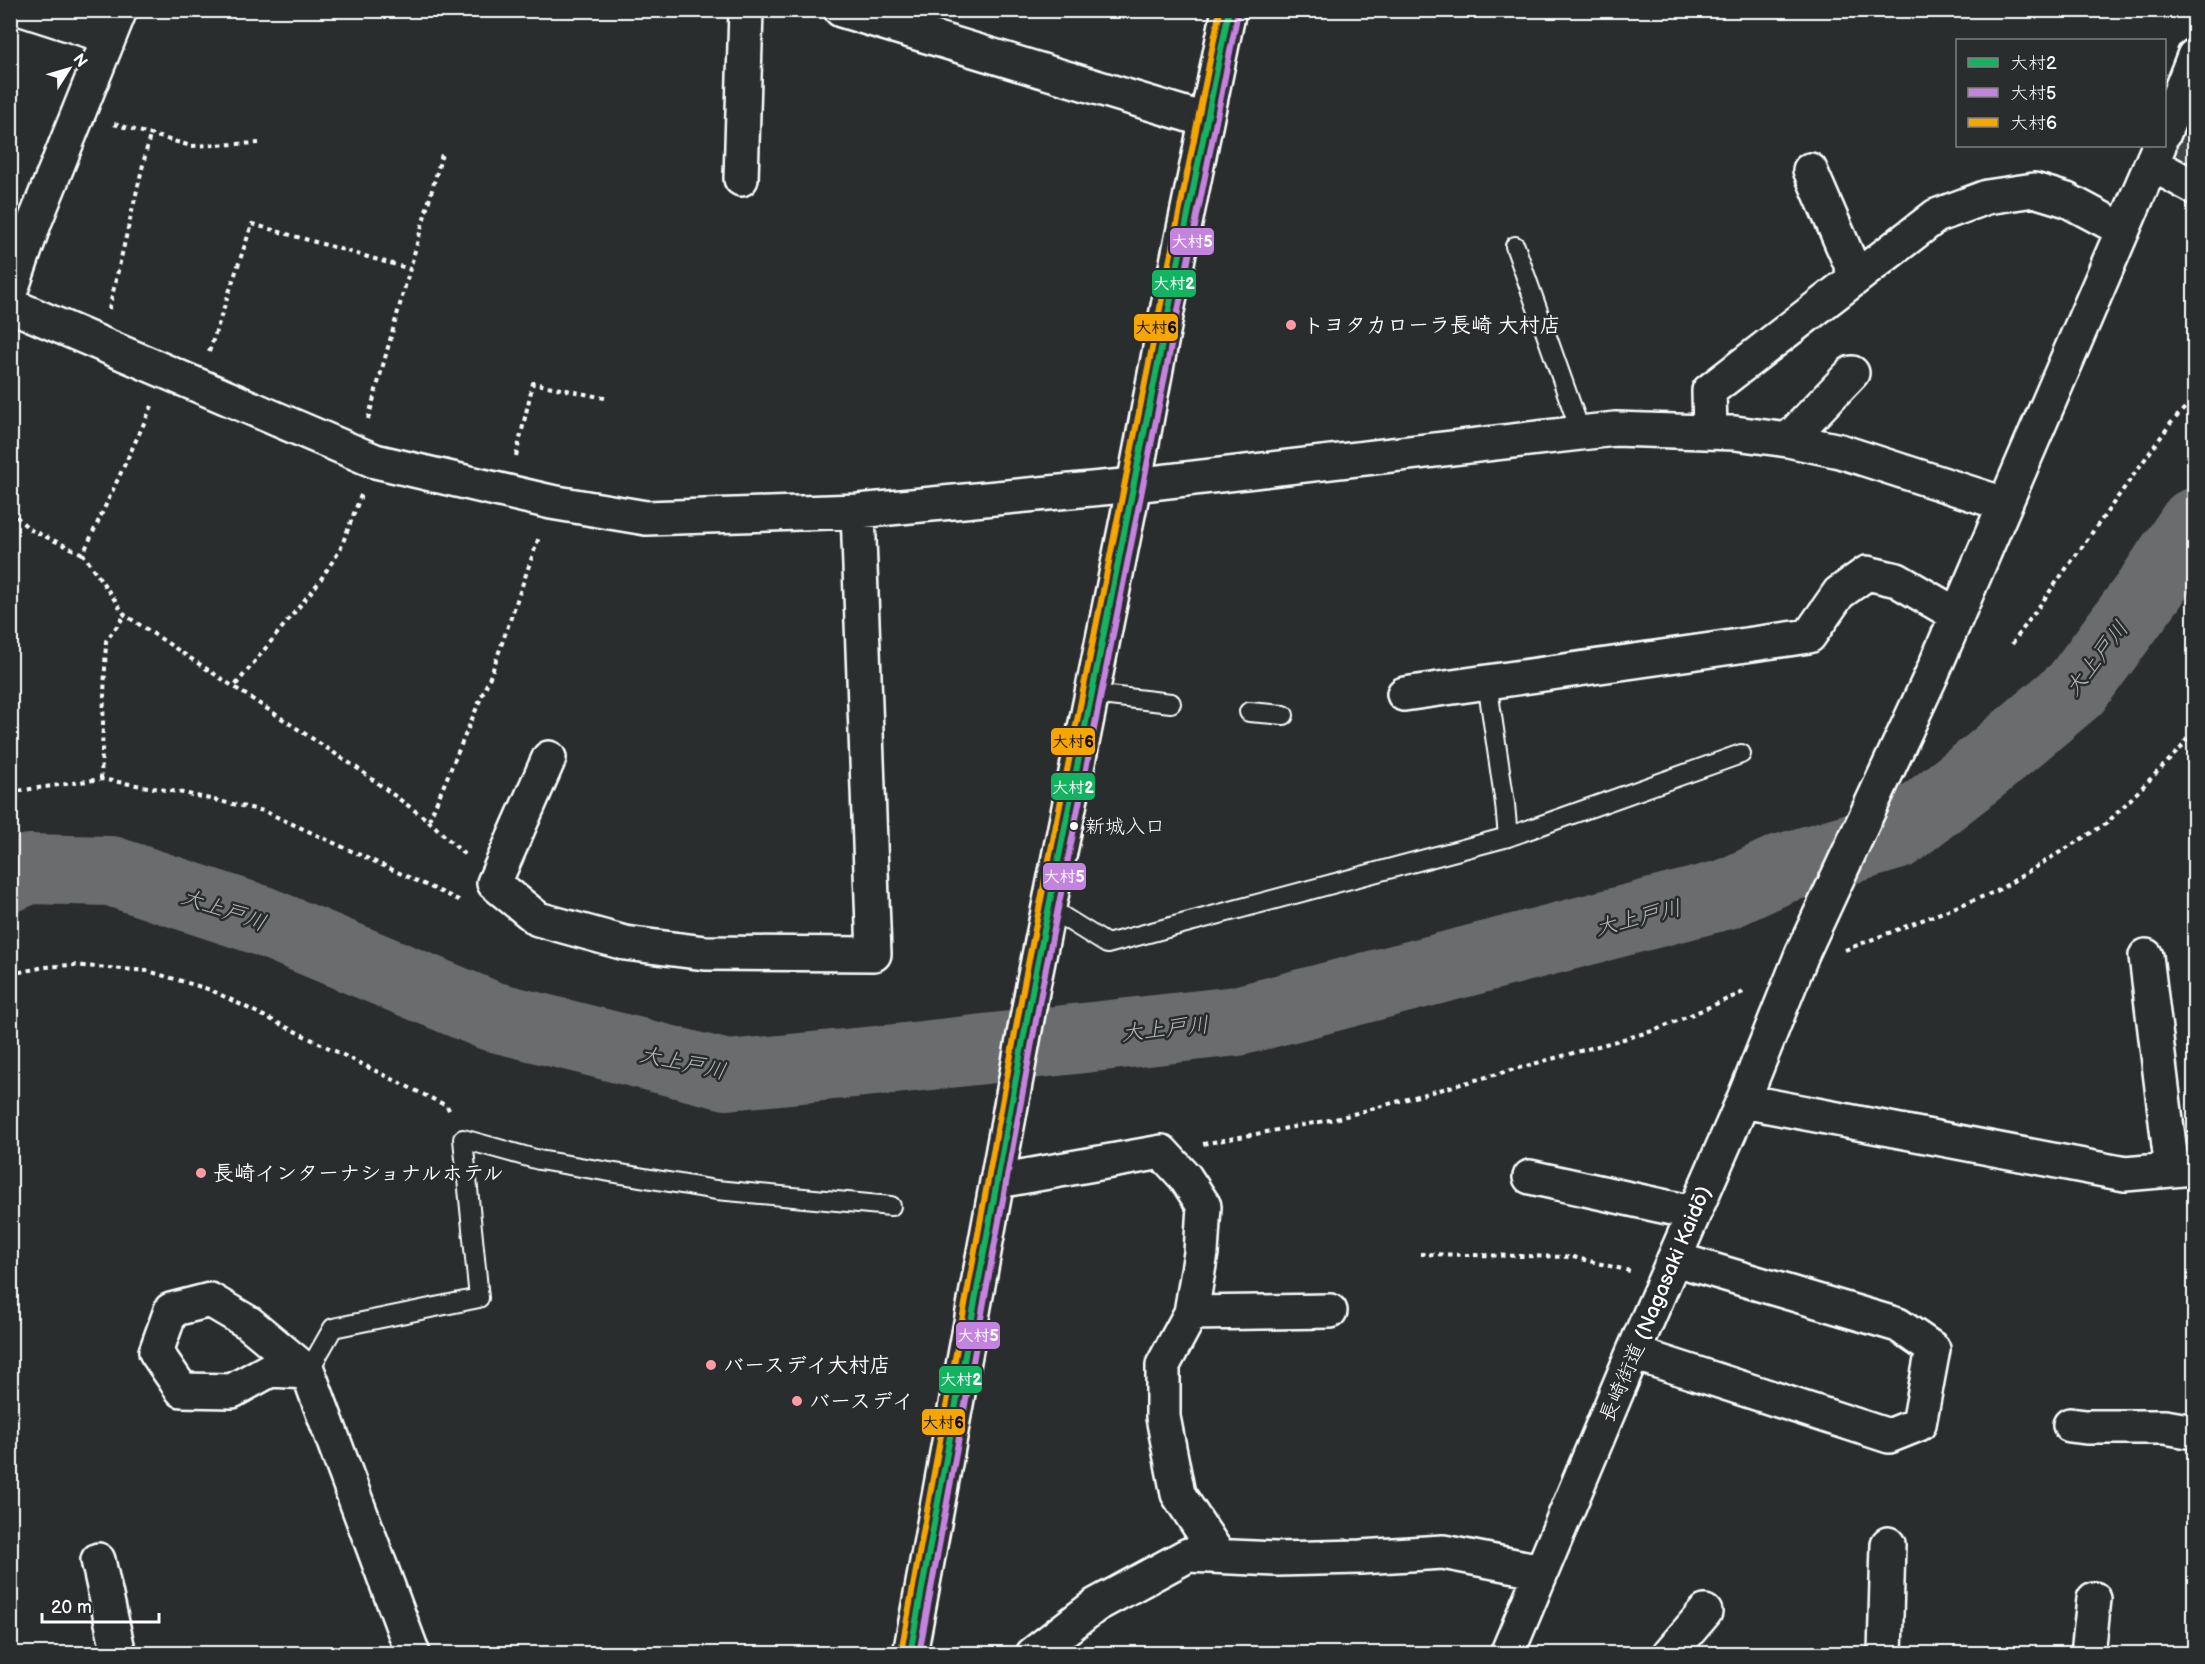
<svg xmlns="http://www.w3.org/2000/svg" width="2205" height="1664" font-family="'Balsamiq Sans','Klee One',sans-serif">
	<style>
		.green { fill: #414445; stroke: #a0a2a2; stroke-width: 1.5 }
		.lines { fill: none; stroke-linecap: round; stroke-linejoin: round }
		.river { stroke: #6a6c6d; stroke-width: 70 }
		.service-casing { stroke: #fff; stroke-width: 22 }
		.minor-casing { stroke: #fff; stroke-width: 38 }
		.trunk-casing { stroke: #fff; stroke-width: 38 }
		.path { stroke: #fff; stroke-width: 4; stroke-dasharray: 4.5 4.5; stroke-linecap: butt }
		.service { stroke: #2a2d2e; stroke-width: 18 }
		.minor { stroke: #2a2d2e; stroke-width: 33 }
		.trunk { stroke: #2a2d2e; stroke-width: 33 }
		.bus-1-casing { stroke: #2a2d2e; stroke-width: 10 }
		.bus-2-casing { stroke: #2a2d2e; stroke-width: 10 }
		.bus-3-casing { stroke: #2a2d2e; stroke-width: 10 }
		.bus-1 { stroke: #13b361; stroke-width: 6 }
		.bus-2 { stroke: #c483df; stroke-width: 6 }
		.bus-3 { stroke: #f7a600; stroke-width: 6 }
		.poi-dot { fill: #ff9aa2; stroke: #2a2d2e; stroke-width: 2 }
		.bus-dot { fill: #fff; stroke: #2a2d2e; stroke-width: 2 }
		.labels { text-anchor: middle; stroke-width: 5; stroke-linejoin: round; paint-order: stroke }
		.bus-label { font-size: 20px; fill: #fff; stroke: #2a2d2e; text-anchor: start }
		.poi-label { font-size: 21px; font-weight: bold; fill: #fff; stroke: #2a2d2e; text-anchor: start }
		.street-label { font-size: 21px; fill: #fff; stroke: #2a2d2e }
		.water-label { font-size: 22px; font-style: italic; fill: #b4b6b6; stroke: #2a2d2e }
		.line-badge { stroke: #2a2d2e; stroke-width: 2 }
		.badge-label { font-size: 16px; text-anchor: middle; font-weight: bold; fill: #fff }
		.pale-badge-label { font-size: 16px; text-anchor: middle; font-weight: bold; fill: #111 }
	</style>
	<rect width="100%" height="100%" fill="#2a2d2e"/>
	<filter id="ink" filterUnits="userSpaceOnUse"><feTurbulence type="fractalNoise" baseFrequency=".0167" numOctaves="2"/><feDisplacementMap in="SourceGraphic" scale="12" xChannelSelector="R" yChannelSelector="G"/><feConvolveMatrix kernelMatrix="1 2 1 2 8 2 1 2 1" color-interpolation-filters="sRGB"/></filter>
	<g filter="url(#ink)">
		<path class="green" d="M 2194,90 L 2194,179 L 2164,154 Z"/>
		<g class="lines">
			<path class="river" d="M 10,877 L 29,869 L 111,871 L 260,920 L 491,1016 L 727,1075 L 886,1060 L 1237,1021 L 1727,894 L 1781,869 L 1896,835 L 1986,765 L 2076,689 L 2150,589 L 2194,523"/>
			<g class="service-casing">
				<path id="service" d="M 1515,246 L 1581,433
					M 1092,694 L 1171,703
					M 1249,712 L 1284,715
					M 1508,837 L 1741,754
					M 1049,908 L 1107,944 L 1508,837 L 1505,804 L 1487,682
					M 308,1372 L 333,1328 L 479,1298 L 463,1139 L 539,1160 L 716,1190 L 891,1206"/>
			</g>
			<g class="minor-casing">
				<path id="minor" d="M 25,10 L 109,37
					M 841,10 L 1205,120
					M 2164,133 L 2194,56
					M 2152,164 L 2194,187
					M 1810,170 L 1856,276
					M 741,179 L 746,10
					M 10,293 L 35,221 L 120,10
					M 10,305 L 375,461 L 551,502 L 646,518 L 858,511 L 1134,485 L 1615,429 L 1735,433 L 1788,440 L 1840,451 L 2004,504
					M 1710,432 L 1709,391 L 1936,216 L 1987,197 L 2034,190 L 2067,200 L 2123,230
					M 1788,440 L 1852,373
					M 1404,694 L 1809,636 L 1839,593 L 1867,573 L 1897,580 L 1957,615
					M 549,758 L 494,883 L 538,919 L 625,943 L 705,953 L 874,954 L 858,511
					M 2146,956 L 2172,1170
					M 1743,1101 L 2125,1174 L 2194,1168
					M 1530,1177 L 1694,1213
					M 998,1181 L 1162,1152 L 1185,1177 L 1204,1206 L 1201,1253 L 1191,1313 L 1163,1365 L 1163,1417 L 1178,1494 L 1219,1556
					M 1191,1313 L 1330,1311
					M 1633,1353 L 1889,1436 L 1919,1424 L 1933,1349 L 1898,1325 L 1675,1259
					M 308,1372 L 270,1370 L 232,1391 L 182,1390 L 156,1352 L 171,1310 L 210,1300 L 249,1323 L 308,1372 L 413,1654
					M 2070,1425 L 2086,1427 L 2165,1427 L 2194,1432
					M 98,1560 L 119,1654
					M 1033,1654 L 1096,1605 L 1188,1555 L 1276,1559 L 1360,1557 L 1443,1552 L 1541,1571
					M 1507,1654 L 1633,1353 L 1743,1101 L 1802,954 L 1931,676 L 2159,146
					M 1669,1654 L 1705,1612
					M 1885,1654 L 1888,1544
					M 2088,1654 L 2094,1599"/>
			</g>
			<g class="trunk-casing">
				<path id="trunk" d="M 910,1654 L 1033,986 L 1134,485 L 1167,311 L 1229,10"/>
			</g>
			<path class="path" d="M 114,124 L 191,146 L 259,143
				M 109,309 L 150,135
				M 209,352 L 252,224 L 410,269
				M 152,406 L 83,554 L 125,615 L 234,687
				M 368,419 L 442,154
				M 516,456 L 533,383 L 609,399
				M 361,495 L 340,550 L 319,582 L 234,687 L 357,768 L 429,821 L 467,857
				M 10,510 L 29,529 L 83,554
				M 2012,644 L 2171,423 L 2194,398
				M 101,779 L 106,641 L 125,615
				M 10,792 L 101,779 L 183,793 L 264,811 L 463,902
				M 429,820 L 492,672 L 539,537
				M 1845,950 L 1997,891 L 2107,823 L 2181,748 L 2194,728
				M 10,974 L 45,967 L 71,965 L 148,971 L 211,990 L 447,1106 L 451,1114
				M 1203,1144 L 1335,1119 L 1656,1030 L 1746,991
				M 1420,1254 L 1573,1257 L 1630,1271"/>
			<use href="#service" class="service"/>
			<use href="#minor" class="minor"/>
			<use href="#trunk" class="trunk"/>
			<g class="bus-1-casing">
				<path id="bus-1" d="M 910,1654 L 1033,986 L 1229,10"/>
			</g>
			<g class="bus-2-casing">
				<path id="bus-2" d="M 919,1654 L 1042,988 L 1238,12"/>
			</g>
			<g class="bus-3-casing">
				<path id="bus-3" d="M 901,1652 L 1024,984 L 1220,10"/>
			</g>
			<use href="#bus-1" class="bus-1"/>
			<use href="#bus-2" class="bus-2"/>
			<use href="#bus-3" class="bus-3"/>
		</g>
	</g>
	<g class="poi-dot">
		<circle cx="1291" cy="325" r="6"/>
		<circle cx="201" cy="1173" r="6"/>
		<circle cx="711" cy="1365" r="6"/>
		<circle cx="797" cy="1401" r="6"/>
	</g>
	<circle class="bus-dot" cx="1074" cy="826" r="5"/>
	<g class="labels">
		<g class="bus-label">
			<text x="1085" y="833">新城入口</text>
		</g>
		<g class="poi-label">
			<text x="1303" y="332">トヨタカローラ長崎 大村店</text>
			<text x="213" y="1180">長崎インターナショナルホテル</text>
			<text x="723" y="1372">バースデイ大村店</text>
			<text x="809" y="1408">バースデイ</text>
		</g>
		<g class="street-label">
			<text transform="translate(1655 1304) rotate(-67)" y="7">長崎街道 (Nagasaki Kaidō)</text>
		</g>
		<g class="water-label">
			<text transform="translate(2096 658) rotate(-52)" y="8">大上戸川</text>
			<text transform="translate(224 909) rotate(19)" y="8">大上戸川</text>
			<text transform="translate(1638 917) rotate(-14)" y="8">大上戸川</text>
			<text transform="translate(1165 1028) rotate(-6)" y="8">大上戸川</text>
			<text transform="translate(683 1062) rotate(12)" y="8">大上戸川</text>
		</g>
	</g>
	<g class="line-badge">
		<rect x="1169" y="227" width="46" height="29" rx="6" fill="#c483df"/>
		<rect x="1151" y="269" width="46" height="29" rx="6" fill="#13b361"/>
		<rect x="1133" y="313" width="46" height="29" rx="6" fill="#f7a600"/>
		<rect x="1050" y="727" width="46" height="29" rx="6" fill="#f7a600"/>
		<rect x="1050" y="772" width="46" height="29" rx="6" fill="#13b361"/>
		<rect x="1042" y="862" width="45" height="29" rx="6" fill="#c483df"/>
		<rect x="955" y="1321" width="46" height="29" rx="6" fill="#c483df"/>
		<rect x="938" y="1365" width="45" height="29" rx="6" fill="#13b361"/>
		<rect x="921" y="1408" width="45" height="28" rx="6" fill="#f7a600"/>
	</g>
	<g class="badge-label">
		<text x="1192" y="247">大村5</text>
		<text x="1174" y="289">大村2</text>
		<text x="1073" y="793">大村2</text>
		<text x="1064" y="882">大村5</text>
		<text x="978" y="1341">大村5</text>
		<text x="961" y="1385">大村2</text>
	</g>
	<g class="pale-badge-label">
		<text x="1156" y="333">大村6</text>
		<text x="1073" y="747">大村6</text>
		<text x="943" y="1428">大村6</text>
	</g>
	<rect width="2205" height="1664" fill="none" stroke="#2a2d2e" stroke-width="36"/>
	<rect x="18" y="18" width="2169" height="1628" fill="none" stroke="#fff" stroke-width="2" filter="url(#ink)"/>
	<rect x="1956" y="39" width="210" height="108" fill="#2a2d2e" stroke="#7f8182" stroke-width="1.5"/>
	<rect x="1968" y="58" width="30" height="9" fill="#13b361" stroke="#7f8182" stroke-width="1.5"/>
	<text x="2010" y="69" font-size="18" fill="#ffffff">大村2</text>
	<rect x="1968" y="88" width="30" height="9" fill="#c483df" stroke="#7f8182" stroke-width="1.5"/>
	<text x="2010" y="99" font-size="18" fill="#ffffff">大村5</text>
	<rect x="1968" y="118" width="30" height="9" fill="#f7a600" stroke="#7f8182" stroke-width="1.5"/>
	<text x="2010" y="129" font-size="18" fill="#ffffff">大村6</text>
	<g transform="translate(69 69) rotate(53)" stroke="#2a2d2e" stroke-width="4.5" paint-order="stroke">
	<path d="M0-4.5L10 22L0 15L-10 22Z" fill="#ffffff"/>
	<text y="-9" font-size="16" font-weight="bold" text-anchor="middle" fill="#ffffff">N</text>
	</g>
	<path d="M42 1613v9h117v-9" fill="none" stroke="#ffffff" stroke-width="3"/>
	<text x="51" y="1613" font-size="18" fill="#ffffff" stroke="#2a2d2e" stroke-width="4.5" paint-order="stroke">20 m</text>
</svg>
